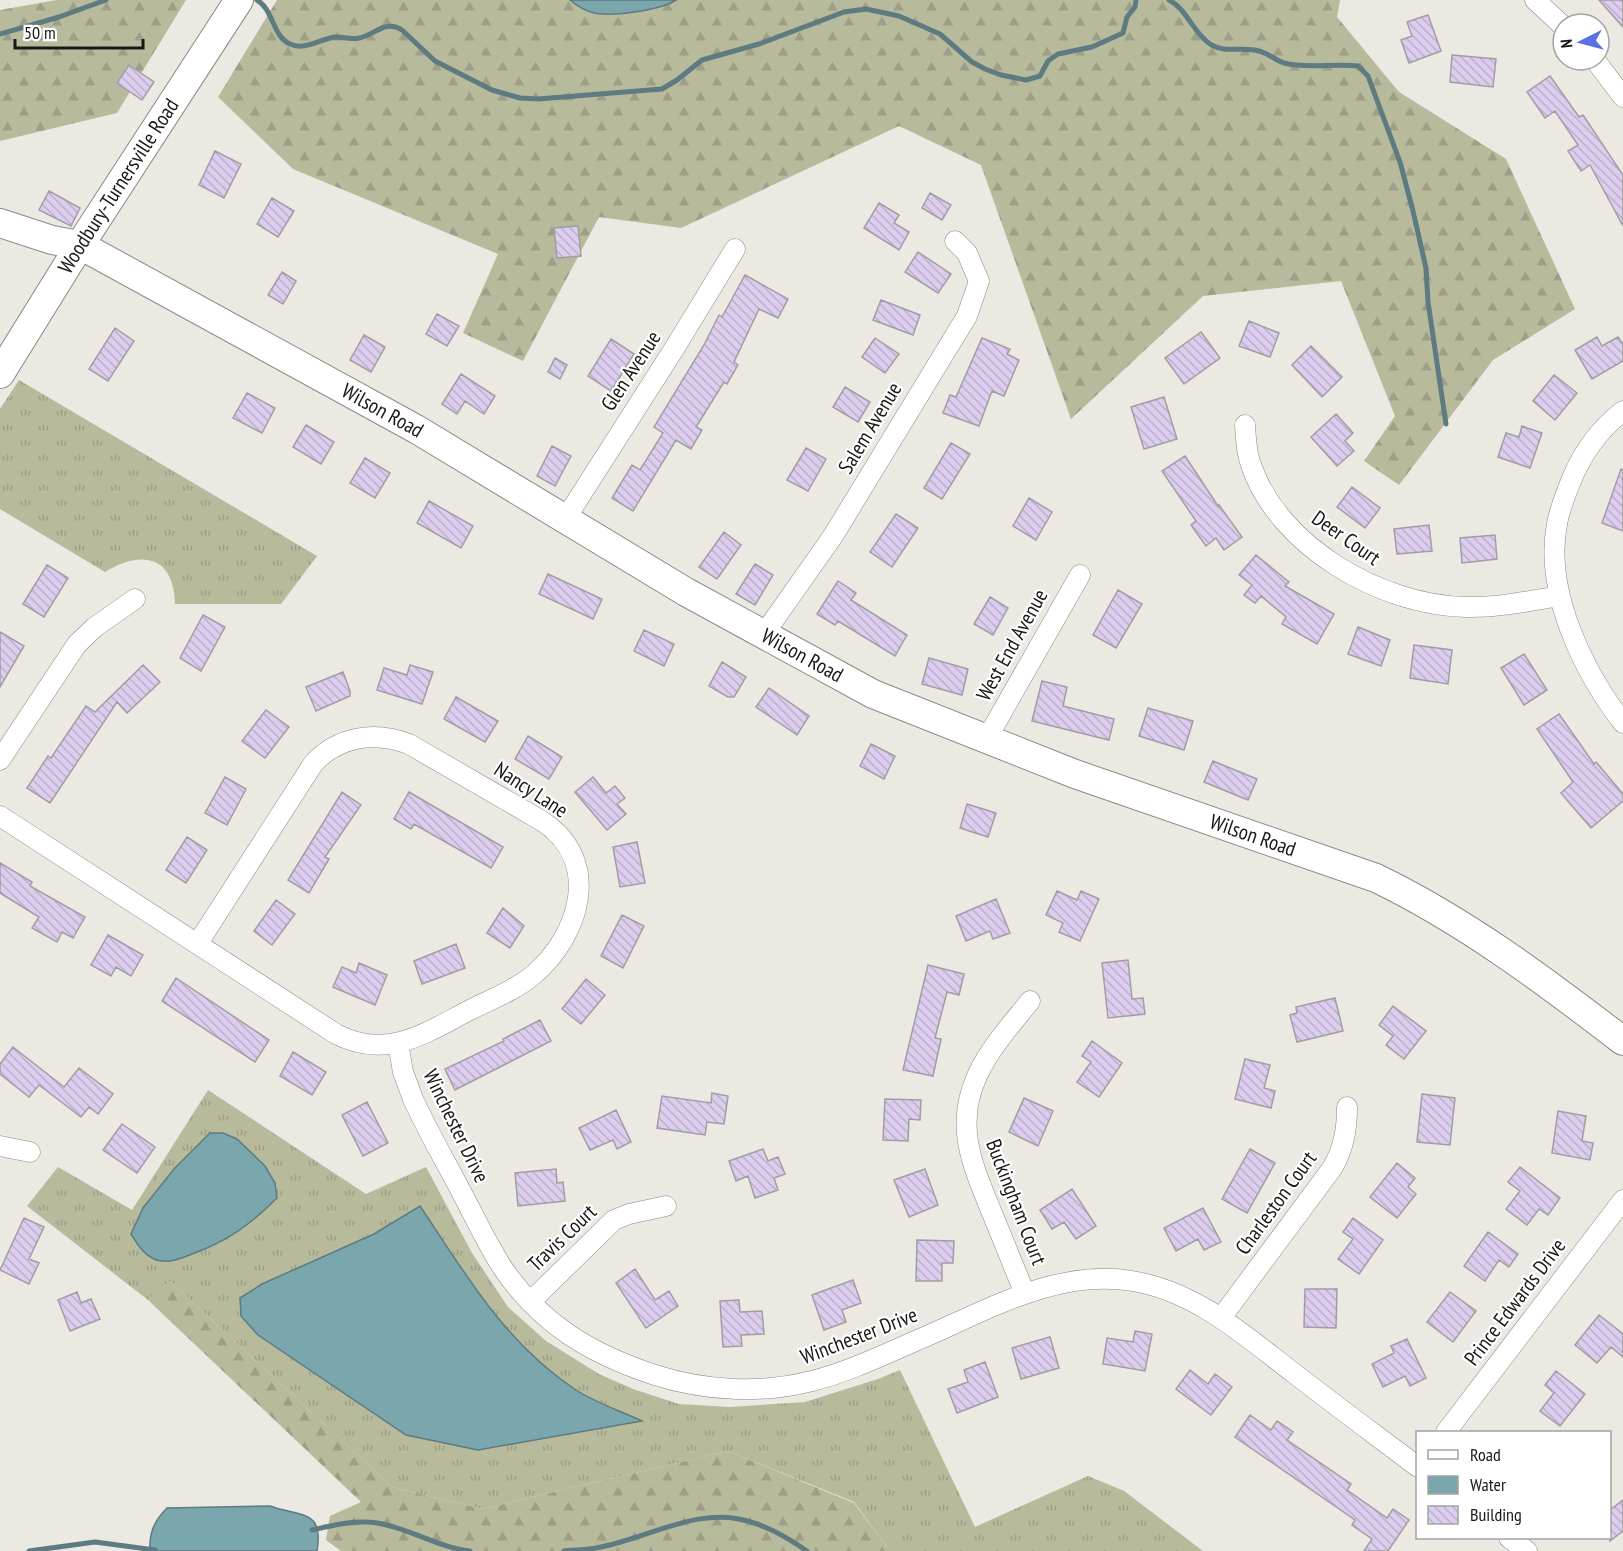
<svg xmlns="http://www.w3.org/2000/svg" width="1623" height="1551" font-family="'PT Sans Narrow',sans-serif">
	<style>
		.grass { fill: url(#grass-tufts) }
		.forest { fill: url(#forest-firs) }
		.water { fill: #7aa6ae; stroke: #5d7b80; stroke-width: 1.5 }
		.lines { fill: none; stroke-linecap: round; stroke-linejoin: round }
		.stream { stroke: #5d7b80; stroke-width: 5 }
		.building { fill: url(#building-back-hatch); stroke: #a09ea3; stroke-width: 1.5 }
		.street-casing { stroke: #8d8984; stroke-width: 21 }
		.secondary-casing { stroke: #8d8984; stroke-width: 30 }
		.street { stroke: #fff; stroke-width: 20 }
		.secondary { stroke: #fff; stroke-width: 28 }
		.labels { text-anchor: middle; stroke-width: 4.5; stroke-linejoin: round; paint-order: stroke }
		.street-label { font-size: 21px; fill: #191816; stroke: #fff }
	</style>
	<defs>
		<pattern id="grass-tufts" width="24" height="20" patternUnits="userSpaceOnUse" patternTransform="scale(1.5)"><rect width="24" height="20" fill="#b8ba9c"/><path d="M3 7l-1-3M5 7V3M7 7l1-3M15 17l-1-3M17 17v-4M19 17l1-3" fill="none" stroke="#9e9f86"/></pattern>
		<pattern id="forest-firs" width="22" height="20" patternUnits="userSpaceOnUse" patternTransform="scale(1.5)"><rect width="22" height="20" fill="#b8ba9c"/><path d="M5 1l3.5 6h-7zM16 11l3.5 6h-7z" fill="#9e9f86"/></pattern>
		<pattern id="building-back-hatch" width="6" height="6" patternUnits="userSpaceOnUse" patternTransform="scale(1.5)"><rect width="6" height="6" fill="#dccdef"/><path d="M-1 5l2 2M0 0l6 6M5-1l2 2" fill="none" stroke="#bcafcc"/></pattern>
	</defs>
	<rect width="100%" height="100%" fill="#ece8e2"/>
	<path class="grass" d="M 19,380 L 317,556 L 281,604 L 175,604 C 174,555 141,550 105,572 L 0,509 L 0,409 Z
		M 208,1090 L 366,1194 L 426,1167 L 472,1253 L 508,1307 L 546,1341 L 599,1374 L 633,1389 L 679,1404 L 730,1407 L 805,1402 L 878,1379 L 900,1370 L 975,1527 L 1088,1476 L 1124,1491 L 1203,1551 L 890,1551 L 854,1502 L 728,1451 L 482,1509 L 392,1487 L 170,1281 L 148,1300 L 27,1206 L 58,1167 L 132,1210 Z"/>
	<path class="forest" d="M 57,0 L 186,0 L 117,113 L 0,141 L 0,10 Z
		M 277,0 L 1340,0 L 1337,17 L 1399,92 L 1506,159 L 1575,309 L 1493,360 L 1399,485 L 1364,461 L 1395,416 L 1341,281 L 1203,296 L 1071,419 L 981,165 L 899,126 L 681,228 L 599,217 L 523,361 L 463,333 L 498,254 L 293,169 L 218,97 Z
		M 170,1281 L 392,1487 L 482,1509 L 728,1451 L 854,1503 L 890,1551 L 341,1551 L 326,1540 L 330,1516 L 361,1502 L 148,1300 Z"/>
	<path class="water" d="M 570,0 L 676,0 C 660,10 609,18 591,12 C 583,10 576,5 570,0 Z
		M 210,1133 L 223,1133 L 237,1139 L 265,1166 L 275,1183 L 277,1198 C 251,1224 228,1241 192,1254 C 180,1259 165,1265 152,1258 C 142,1253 137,1243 131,1234 L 143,1208 L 174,1169 Z
		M 420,1206 C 467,1276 504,1342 576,1390 C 596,1403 621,1411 642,1421 L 478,1450 L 406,1435 L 258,1335 L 241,1316 L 240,1298 L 262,1284 L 374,1234 Z
		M 270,1506 C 301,1517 324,1509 317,1551 L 150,1551 C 149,1533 154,1521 167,1508 Z"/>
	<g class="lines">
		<path class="stream" d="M 257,0 C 274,10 272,36 290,44 C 305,51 320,39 335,37 C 343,37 351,40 359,38 C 375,35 385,19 402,30 L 435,61 L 492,90 L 520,98 L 538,99 L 662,89 L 677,80 L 702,60 L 759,44 L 844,12 L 866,9 L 899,16 L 940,34 L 972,62 L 985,69 L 1001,75 L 1026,80 L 1040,76 L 1048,61 L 1058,54 L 1092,47 L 1123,33 L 1127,17 L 1135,7 L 1136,0
			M 1169,0 C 1187,9 1193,33 1210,44 C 1225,54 1243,46 1259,51 C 1268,53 1275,60 1284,63 C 1307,69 1335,63 1358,66 L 1368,76 L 1400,162 L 1413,211 L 1426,268 L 1428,302 L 1446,424
			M 0,34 L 59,17 L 106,0
			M 312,1530 C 333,1525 355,1520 377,1523 C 409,1528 437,1547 470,1551
			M 29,1551 L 95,1542 L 155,1550
			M 564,1551 C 576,1550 589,1550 601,1547 C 652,1537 701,1504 754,1523 C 773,1529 791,1540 807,1551"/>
	</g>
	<path class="building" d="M 1599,0 L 1623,0 L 1623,27 Z
		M 1428,15 L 1441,51 L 1409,63 L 1401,40 L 1412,36 L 1407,22 Z
		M 1452,55 L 1496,59 L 1493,87 L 1450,82 Z
		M 129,65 L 154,82 L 142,100 L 117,83 Z
		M 1550,76 L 1579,117 L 1583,115 L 1623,175 L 1623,226 L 1590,165 L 1581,171 L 1568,151 L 1578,145 L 1555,111 L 1545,118 L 1527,92 Z
		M 215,151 L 241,164 L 224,198 L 199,185 Z
		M 49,191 L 80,208 L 71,226 L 39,210 Z
		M 930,193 L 951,205 L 942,220 L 922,208 Z
		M 272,198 L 294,211 L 278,237 L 257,224 Z
		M 879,203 L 899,215 L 894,223 L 909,232 L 899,250 L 864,228 Z
		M 578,226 L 581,256 L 557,258 L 554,228 Z
		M 918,252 L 951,274 L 938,293 L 905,272 Z
		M 282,272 L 296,281 L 283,304 L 268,295 Z
		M 745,275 L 788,299 L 778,318 L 759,309 L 734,362 L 738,365 L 727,384 L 724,382 L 696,427 L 702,430 L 691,449 L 676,440 L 633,511 L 612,498 L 632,465 L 640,470 L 663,433 L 654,427 L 704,345 L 719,315 L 722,317 Z
		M 881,300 L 920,315 L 913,335 L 873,320 Z
		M 437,314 L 459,326 L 447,346 L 426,334 Z
		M 1249,321 L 1279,333 L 1270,357 L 1239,346 Z
		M 115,328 L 134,341 L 108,381 L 89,369 Z
		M 1201,332 L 1220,358 L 1184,384 L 1165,358 Z
		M 364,335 L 385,347 L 371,372 L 350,360 Z
		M 1597,337 L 1602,346 L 1618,337 L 1623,344 L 1623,361 L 1592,379 L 1575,350 Z
		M 875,338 L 899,354 L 885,373 L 862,357 Z
		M 982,338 L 1010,349 L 1007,354 L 1019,360 L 1004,396 L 992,391 L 979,426 L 943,413 L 950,395 L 956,397 Z
		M 611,339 L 634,354 L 611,391 L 588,376 Z
		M 1311,346 L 1342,377 L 1322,397 L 1292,365 Z
		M 555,358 L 567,365 L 560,379 L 548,372 Z
		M 461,374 L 495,396 L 484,414 L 465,401 L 457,414 L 442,404 Z
		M 1554,375 L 1577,393 L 1555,420 L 1533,401 Z
		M 845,387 L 870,402 L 858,422 L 833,407 Z
		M 247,393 L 275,408 L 262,433 L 233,418 Z
		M 1164,397 L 1177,439 L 1144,449 L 1131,407 Z
		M 1336,414 L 1353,433 L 1345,441 L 1354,451 L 1337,466 L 1311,437 Z
		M 306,425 L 334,442 L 321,464 L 293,447 Z
		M 1522,426 L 1542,433 L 1530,468 L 1498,457 L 1506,433 L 1519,437 Z
		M 951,443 L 970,454 L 942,499 L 924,488 Z
		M 552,446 L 571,456 L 555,486 L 537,476 Z
		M 806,448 L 826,459 L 808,491 L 787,480 Z
		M 1185,456 L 1218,506 L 1219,505 L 1242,537 L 1224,550 L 1216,538 L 1206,546 L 1191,525 L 1196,521 L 1162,471 Z
		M 365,458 L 390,473 L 375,498 L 350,483 Z
		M 1621,469 L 1623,470 L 1623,531 L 1602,523 Z
		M 1352,487 L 1380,508 L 1365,528 L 1337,507 Z
		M 1029,498 L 1052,512 L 1036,540 L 1013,526 Z
		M 429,501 L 473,526 L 461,548 L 417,523 Z
		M 896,514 L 918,528 L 892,567 L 870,552 Z
		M 1429,525 L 1432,551 L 1397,554 L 1394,529 Z
		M 724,532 L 741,545 L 717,579 L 699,567 Z
		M 1495,535 L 1497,559 L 1462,563 L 1460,538 Z
		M 1256,555 L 1289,582 L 1285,586 L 1334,614 L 1317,644 L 1282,624 L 1286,617 L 1261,596 L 1255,603 L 1244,595 L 1252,585 L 1239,575 Z
		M 755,564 L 773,575 L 755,605 L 736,594 Z
		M 47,565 L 68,578 L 44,617 L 23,604 Z
		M 548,574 L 602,599 L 593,619 L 539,594 Z
		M 838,581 L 856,593 L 851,600 L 907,635 L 895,656 L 838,621 L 835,625 L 817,614 Z
		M 1118,590 L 1142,604 L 1116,648 L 1093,635 Z
		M 990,597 L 1008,608 L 993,635 L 974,624 Z
		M 203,615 L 225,627 L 201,671 L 180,658 Z
		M 1358,627 L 1390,640 L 1381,666 L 1348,654 Z
		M 644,630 L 674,644 L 664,666 L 634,651 Z
		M 0,632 L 24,646 L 0,687 Z
		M 1414,645 L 1452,650 L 1448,684 L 1410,678 Z
		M 1524,654 L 1547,690 L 1524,705 L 1501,668 Z
		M 929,658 L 968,669 L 962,695 L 922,684 Z
		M 722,662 L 746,677 L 734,697 L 728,697 L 709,686 Z
		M 143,665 L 160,682 L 127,713 L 117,702 L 50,803 L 27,788 L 48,756 L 51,758 L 86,706 L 95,712 Z
		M 410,665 L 433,672 L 422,704 L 377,690 L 384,668 L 407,675 Z
		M 343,672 L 350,691 L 350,696 L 316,711 L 306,687 Z
		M 1042,681 L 1067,687 L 1063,706 L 1114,719 L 1109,740 L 1032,721 Z
		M 769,688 L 809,716 L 797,735 L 756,707 Z
		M 456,697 L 498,721 L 485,742 L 444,719 Z
		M 1148,708 L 1193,721 L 1184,750 L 1139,736 Z
		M 266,710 L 289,727 L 265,758 L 242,741 Z
		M 1559,714 L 1594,764 L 1596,762 L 1623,794 L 1623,801 L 1591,828 L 1561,793 L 1573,782 L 1537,729 Z
		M 528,736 L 562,757 L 549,779 L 515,759 Z
		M 871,744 L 895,756 L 884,779 L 860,766 Z
		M 1213,761 L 1257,779 L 1248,800 L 1204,782 Z
		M 225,777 L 246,789 L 227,825 L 205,813 Z
		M 593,777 L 606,793 L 615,786 L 625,798 L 617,804 L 626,814 L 607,830 L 575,792 Z
		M 342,792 L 361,805 L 325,857 L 329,859 L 309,893 L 288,880 Z
		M 409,792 L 503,847 L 491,868 L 414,824 L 411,829 L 394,819 Z
		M 967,804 L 996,813 L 988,837 L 960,828 Z
		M 187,837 L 207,850 L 186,883 L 166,870 Z
		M 637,842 L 645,883 L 620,887 L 613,847 Z
		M 0,863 L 32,882 L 30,886 L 85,917 L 73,938 L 62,932 L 57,942 L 32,928 L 39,917 L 0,893 Z
		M 1057,891 L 1077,900 L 1081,891 L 1099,899 L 1080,941 L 1059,932 L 1063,923 L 1046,915 Z
		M 996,899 L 1010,933 L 993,939 L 990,931 L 966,941 L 956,916 Z
		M 276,900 L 295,914 L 272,945 L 254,931 Z
		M 503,908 L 524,926 L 510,948 L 487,933 Z
		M 622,915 L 644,926 L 623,968 L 601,956 Z
		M 108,935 L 143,955 L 131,976 L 116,967 L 111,976 L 91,965 Z
		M 456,944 L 465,968 L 422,984 L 414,961 Z
		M 1128,960 L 1132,999 L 1143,998 L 1145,1014 L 1108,1018 L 1102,963 Z
		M 359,963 L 387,975 L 375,1005 L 333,987 L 342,967 L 356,973 Z
		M 928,965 L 964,974 L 959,995 L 947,992 L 935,1038 L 941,1039 L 933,1076 L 903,1070 Z
		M 176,978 L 269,1040 L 255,1062 L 162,1001 Z
		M 586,979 L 605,995 L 581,1024 L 562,1009 Z
		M 1335,998 L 1343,1031 L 1297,1042 L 1290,1015 L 1297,1013 L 1296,1007 Z
		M 1393,1006 L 1426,1031 L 1404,1059 L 1386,1045 L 1393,1036 L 1379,1025 Z
		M 540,1020 L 551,1041 L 455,1090 L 445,1069 L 504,1041 L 503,1039 Z
		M 1092,1041 L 1122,1063 L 1099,1097 L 1077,1082 L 1091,1062 L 1082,1056 Z
		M 13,1047 L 64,1087 L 79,1068 L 113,1094 L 98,1114 L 89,1107 L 81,1117 L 39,1085 L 29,1097 L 0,1074 L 0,1064 Z
		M 293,1052 L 326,1072 L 312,1095 L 280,1076 Z
		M 1245,1059 L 1270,1065 L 1264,1088 L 1275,1091 L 1271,1108 L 1235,1099 Z
		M 712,1093 L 728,1096 L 724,1124 L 707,1122 L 705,1135 L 657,1128 L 662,1096 L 711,1103 Z
		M 1422,1094 L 1455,1098 L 1450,1145 L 1417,1142 Z
		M 1024,1098 L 1053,1111 L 1038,1146 L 1009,1132 Z
		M 885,1099 L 921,1100 L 920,1120 L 909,1119 L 908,1141 L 883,1140 Z
		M 367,1102 L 388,1143 L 363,1156 L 342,1115 Z
		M 616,1110 L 631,1142 L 617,1149 L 613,1140 L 590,1150 L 579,1128 Z
		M 1558,1111 L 1586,1116 L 1582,1141 L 1593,1143 L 1590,1160 L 1552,1153 Z
		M 122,1124 L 155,1147 L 137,1173 L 103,1150 Z
		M 763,1149 L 768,1161 L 778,1157 L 785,1174 L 774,1178 L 778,1190 L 755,1198 L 748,1176 L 736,1181 L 729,1161 Z
		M 1250,1149 L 1275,1163 L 1247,1213 L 1222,1199 Z
		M 1397,1163 L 1415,1178 L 1408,1187 L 1416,1194 L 1397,1218 L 1370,1197 Z
		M 1520,1167 L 1560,1198 L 1548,1215 L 1539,1209 L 1527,1225 L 1506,1209 L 1520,1191 L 1508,1182 Z
		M 556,1169 L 557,1183 L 563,1182 L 565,1201 L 518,1206 L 515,1173 Z
		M 925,1169 L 938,1205 L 909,1217 L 894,1180 Z
		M 1072,1189 L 1096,1226 L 1076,1239 L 1064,1222 L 1052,1229 L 1040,1210 Z
		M 1203,1208 L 1221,1242 L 1204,1250 L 1198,1239 L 1176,1251 L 1164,1228 Z
		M 24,1218 L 44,1227 L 29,1259 L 39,1263 L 29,1284 L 0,1270 Z
		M 1353,1218 L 1383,1240 L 1359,1274 L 1338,1259 L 1353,1239 L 1343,1232 Z
		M 1488,1232 L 1518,1254 L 1509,1267 L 1499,1260 L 1485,1281 L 1464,1266 Z
		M 917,1240 L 954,1241 L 953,1263 L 942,1263 L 942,1281 L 916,1281 Z
		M 635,1269 L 655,1300 L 669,1291 L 678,1306 L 646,1328 L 616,1283 Z
		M 853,1280 L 861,1303 L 842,1310 L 846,1322 L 824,1330 L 812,1295 Z
		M 1305,1289 L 1337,1289 L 1336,1328 L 1304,1327 Z
		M 77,1292 L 81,1303 L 91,1299 L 100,1319 L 70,1331 L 58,1300 Z
		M 1450,1292 L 1476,1311 L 1453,1342 L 1427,1322 Z
		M 739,1300 L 740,1312 L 762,1311 L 764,1334 L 741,1335 L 742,1346 L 723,1347 L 720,1301 Z
		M 1599,1315 L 1623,1334 L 1623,1357 L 1611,1347 L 1597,1363 L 1575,1345 Z
		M 1135,1331 L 1152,1334 L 1145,1371 L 1103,1364 L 1107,1338 L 1133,1342 Z
		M 1050,1337 L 1059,1368 L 1021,1379 L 1012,1348 Z
		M 1407,1339 L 1426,1378 L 1410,1386 L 1405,1376 L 1383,1387 L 1372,1364 L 1394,1353 L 1391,1346 Z
		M 985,1362 L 998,1397 L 957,1413 L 948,1389 L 968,1382 L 964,1370 Z
		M 1190,1370 L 1208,1384 L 1215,1374 L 1232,1387 L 1211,1415 L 1176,1389 Z
		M 1556,1371 L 1585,1394 L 1560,1426 L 1540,1411 L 1554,1393 L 1545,1385 Z
		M 1250,1415 L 1271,1430 L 1277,1421 L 1293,1432 L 1287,1440 L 1351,1484 L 1347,1490 L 1387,1518 L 1393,1509 L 1409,1520 L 1388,1551 L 1364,1551 L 1372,1539 L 1352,1525 L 1355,1520 L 1235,1437 Z
		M 1623,1500 L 1623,1531 L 1610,1541 L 1610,1510 Z"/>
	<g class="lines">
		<g class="street-casing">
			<path id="street" d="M 1535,0 L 1563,26
				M 1595,60 L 1623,97
				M 1623,411 C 1601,428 1584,451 1573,476 C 1567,491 1560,507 1557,524 C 1544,591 1583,671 1623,723
				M 1245,425 C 1246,439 1246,452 1251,465 C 1279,547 1381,605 1465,607 C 1497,608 1529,601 1560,596
				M 566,518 L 674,349 L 735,249
				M 764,634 L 833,536 L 967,316 L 979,281 L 967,253 L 955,241
				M 986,740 L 1080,575
				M 0,760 L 77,644 L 95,627 L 135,599
				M 0,816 L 336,1034 C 386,1060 424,1034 468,1011 C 489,1000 514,991 532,976 C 580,936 603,861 542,821 L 409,744 C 375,731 338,736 313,764 L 198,943
				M 398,1043 L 403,1072 L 413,1099 C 428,1132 447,1164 464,1197 C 476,1220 488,1245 502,1267 C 540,1324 591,1354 655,1375 C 705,1391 761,1394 812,1381 C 852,1371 889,1352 927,1336 C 991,1308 1059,1269 1132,1281 C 1196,1291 1245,1336 1295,1374 C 1336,1406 1377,1436 1418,1467
				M 0,1146 L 30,1152
				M 1025,1294 C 1014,1267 1003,1240 992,1213 C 973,1166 954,1127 977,1076 C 989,1049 1011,1025 1030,1001
				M 530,1302 L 614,1220 L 629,1214 L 666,1206
				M 1221,1318 L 1333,1167 C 1344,1147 1347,1129 1347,1107
				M 1446,1432 L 1623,1200
				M 1509,1538 L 1527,1551"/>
		</g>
		<g class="secondary-casing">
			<g id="secondary">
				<path id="s1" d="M 0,223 L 52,240 L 80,245 L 416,429 L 686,592 L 873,694 L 1075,774 L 1376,878 C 1465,921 1545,981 1623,1041"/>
				<path id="s2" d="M 0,374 L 80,245 L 239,0"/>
			</g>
		</g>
		<use href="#street" class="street"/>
		<use href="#secondary" class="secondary"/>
	</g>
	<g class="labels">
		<g class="street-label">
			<text dy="7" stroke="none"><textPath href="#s2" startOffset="222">Woodbury-Turnersville Road</textPath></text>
			<text transform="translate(631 371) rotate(-57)" y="7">Glen Avenue</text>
			<text dy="7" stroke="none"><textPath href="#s1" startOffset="428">Wilson Road</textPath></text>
			<text transform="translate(870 428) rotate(-59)" y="7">Salem Avenue</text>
			<text transform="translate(1346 538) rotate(35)" y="7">Deer Court</text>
			<text transform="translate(1012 645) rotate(-61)" y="7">West End Avenue</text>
			<text dy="7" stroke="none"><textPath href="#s1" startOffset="914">Wilson Road</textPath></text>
			<text transform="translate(531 790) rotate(33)" y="7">Nancy Lane</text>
			<text dy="7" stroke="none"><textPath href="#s1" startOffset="1400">Wilson Road</textPath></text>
			<text transform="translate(456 1126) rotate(64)" y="7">Winchester Drive</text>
			<text transform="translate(1016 1202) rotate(69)" y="7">Buckingham Court</text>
			<text transform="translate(1276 1203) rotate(-54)" y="7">Charleston Court</text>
			<text transform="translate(562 1238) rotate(-44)" y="7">Travis Court</text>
			<text transform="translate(1515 1302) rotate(-53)" y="7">Prince Edwards Drive</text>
			<text transform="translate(859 1336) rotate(-21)" y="7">Winchester Drive</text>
		</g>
	</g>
	<rect x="1416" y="1431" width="195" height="108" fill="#ffffff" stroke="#a3a3a2" stroke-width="1.5"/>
	<rect x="1428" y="1450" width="30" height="9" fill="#ffffff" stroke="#a3a3a2" stroke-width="1.5"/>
	<text x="1470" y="1461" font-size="18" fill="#191816">Road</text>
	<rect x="1428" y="1476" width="30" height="18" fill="#7aa6ae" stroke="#a3a3a2" stroke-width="1.5"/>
	<text x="1470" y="1491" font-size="18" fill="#191816">Water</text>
	<rect x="1428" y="1506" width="30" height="18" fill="url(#building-back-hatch)" stroke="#a3a3a2" stroke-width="1.5"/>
	<text x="1470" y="1521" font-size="18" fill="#191816">Building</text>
	<g transform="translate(1581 42) rotate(264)"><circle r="28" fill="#ffffff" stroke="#a3a3a2" stroke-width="1.5"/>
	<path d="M0-4.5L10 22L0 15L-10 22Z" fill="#5a70e7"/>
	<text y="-9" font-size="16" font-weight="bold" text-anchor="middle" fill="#191816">N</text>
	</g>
	<path d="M15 39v9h128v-9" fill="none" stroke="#191816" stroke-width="3"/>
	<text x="24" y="39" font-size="18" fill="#191816" stroke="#ffffff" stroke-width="4.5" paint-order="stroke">50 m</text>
</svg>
